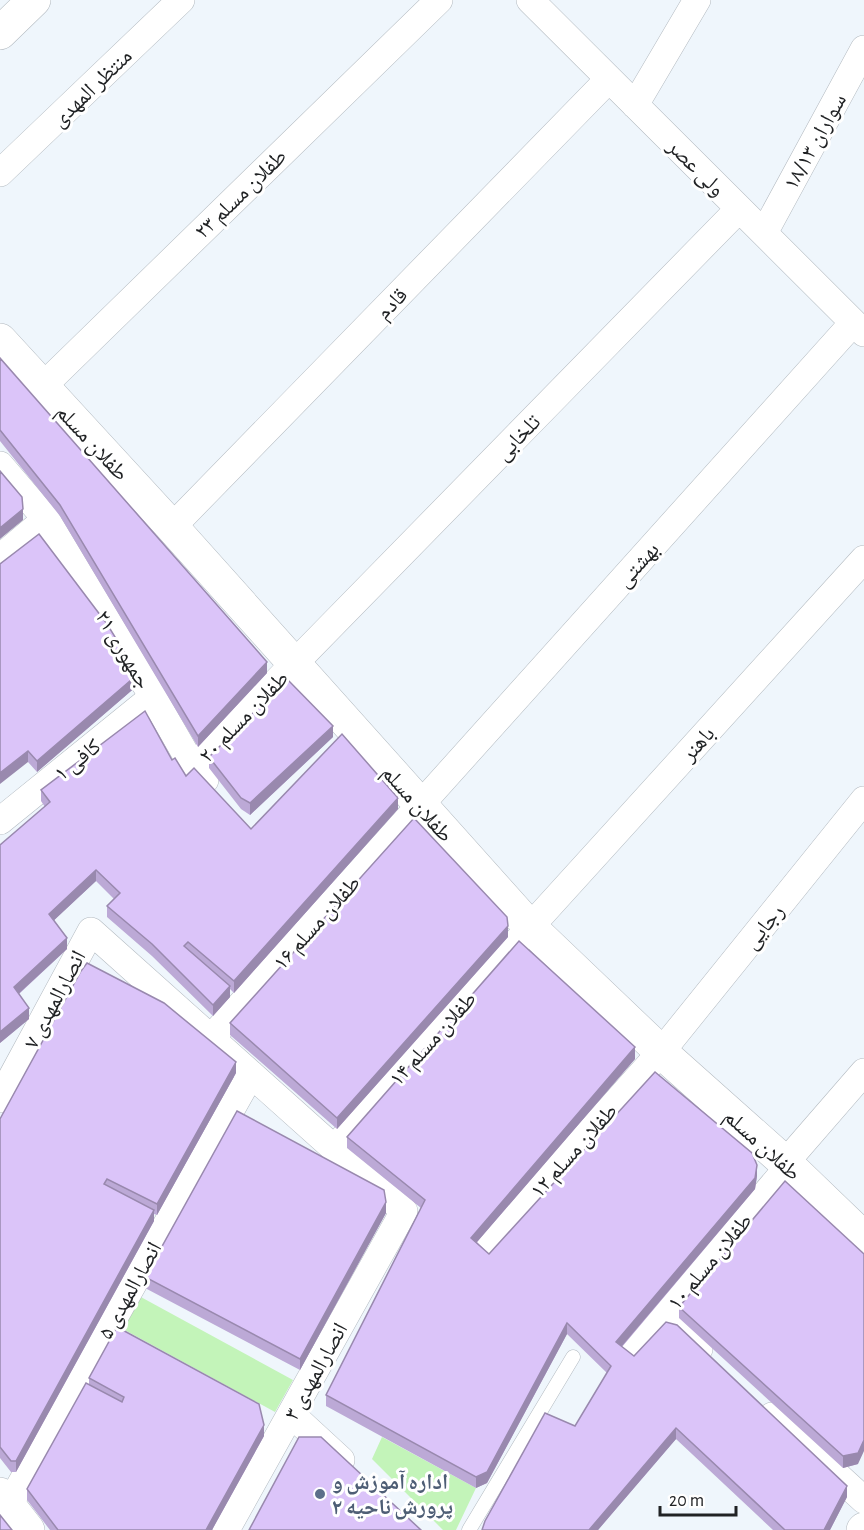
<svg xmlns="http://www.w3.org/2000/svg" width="864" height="1530" font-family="'Alegreya Sans','Noto Naskh Arabic',sans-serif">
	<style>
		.green { fill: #c3f4b9 }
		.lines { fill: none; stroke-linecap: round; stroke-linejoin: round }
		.lane-casing { stroke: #b3bac0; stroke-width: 15 }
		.street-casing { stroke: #b3bac0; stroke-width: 28 }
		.secondary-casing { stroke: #b3bac0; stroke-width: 34 }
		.lane { stroke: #fff; stroke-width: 14 }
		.street { stroke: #fff; stroke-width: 27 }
		.secondary { stroke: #fff; stroke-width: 33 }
		.wall { fill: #bca9d6 }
		.shaded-wall { fill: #9989ae }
		.building { fill: #dbc4f9; stroke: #9989ae; stroke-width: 1.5 }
		.service-dot { fill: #5c6f8a; stroke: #fff; stroke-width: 2 }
		.labels { text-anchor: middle; stroke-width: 6; stroke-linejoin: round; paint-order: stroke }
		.street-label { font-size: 22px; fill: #202224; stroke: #fff }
		.service-label { font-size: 22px; font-weight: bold; fill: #4e5e75; stroke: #fff; text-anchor: start }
	</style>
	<rect width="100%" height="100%" fill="#eff6fc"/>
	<path class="green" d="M 139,1296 L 293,1380 L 275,1412 L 121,1328 Z
		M 382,1437 L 476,1488 L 456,1530 L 443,1530 L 372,1459 Z"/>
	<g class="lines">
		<g class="lane-casing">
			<path id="lane" d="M 469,1530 L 573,1357"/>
		</g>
		<g class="street-casing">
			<path id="street" d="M 530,0 L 864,333
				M 635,105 L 697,0
				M 0,173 L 181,0
				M 764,233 L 864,49
				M 42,387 L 439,0
				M 0,465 L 46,519 L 153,697 L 193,767 L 205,780
				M 172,527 L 609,79
				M 0,558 L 46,519
				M 193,767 L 739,209
				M 0,821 L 153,697
				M 211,1038 L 853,323
				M 0,1099 L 91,931 L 404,1211 L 226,1530
				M 334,1149 L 530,927 L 864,559
				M 785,1163 L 864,1072
				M 485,1249 L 661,1052 L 864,800
				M 663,1316 L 699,1349
				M 629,1355 L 789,1166
				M 291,1414 L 341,1460
				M 772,1416 L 864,1500
				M 9,1505 L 251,1074"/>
		</g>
		<g class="secondary-casing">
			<path id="secondary" d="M 0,33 L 34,0
				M 0,340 L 172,527 L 530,927 L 661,1052 L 789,1166 L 864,1238
				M 0,1494 L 28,1530
				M 863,1530 L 864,1529"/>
		</g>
		<use href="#lane" class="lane"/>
		<use href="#street" class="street"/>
		<use href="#secondary" class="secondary"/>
	</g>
	<path class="wall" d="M 0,358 L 267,673 L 198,747 L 60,516 L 0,441 Z
		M 0,564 L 138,685 L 37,772 L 28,762 Z
		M 333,737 L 250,815 L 241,809 L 209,768 L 209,757 Z
		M 172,760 L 186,776 L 251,829 L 398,809 L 234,993 L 230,989 L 230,997 L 213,1016 L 152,956 L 107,917 L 107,906 L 114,899 L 96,881 L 54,920 L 67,949 L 19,994 L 29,1019 L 0,1043 L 45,807 L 41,801 L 41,790 Z
		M 508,937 L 337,1129 L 230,1035 L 230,1023 Z
		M 635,1059 L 477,1242 L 489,1254 L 757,1176 L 755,1189 L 622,1347 L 634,1356 L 847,1497 L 830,1530 L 773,1530 L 676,1439 L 598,1530 L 482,1530 L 575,1426 L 607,1373 L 567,1334 L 487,1483 L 476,1488 L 326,1406 L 326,1395 L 421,1208 L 347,1148 L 347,1137 Z
		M 236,1073 L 157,1215 L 154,1214 L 154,1221 L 16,1472 L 11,1472 L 0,1458 L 0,1119 Z
		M 386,1213 L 300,1370 L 145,1288 L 145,1277 Z
		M 679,1307 L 858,1464 L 843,1468 L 679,1318 Z
		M 89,1378 L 264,1436 L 212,1530 L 50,1530 L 27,1500 L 27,1489 L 89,1384 Z"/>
	<path class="shaded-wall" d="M 23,509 L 23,520 L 0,539 L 0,528 Z
		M 267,662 L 267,673 L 198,747 L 198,736 Z
		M 138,674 L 138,685 L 37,772 L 37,761 Z
		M 333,726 L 333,737 L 250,815 L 250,803 Z
		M 28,751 L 28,762 L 0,784 L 0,773 Z
		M 398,798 L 398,809 L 234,993 L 234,981 Z
		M 96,870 L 96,881 L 49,925 L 49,914 Z
		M 508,926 L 508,937 L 337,1129 L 337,1118 Z
		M 67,938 L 67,949 L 14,998 L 14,987 Z
		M 230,986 L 230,997 L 213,1016 L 213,1005 Z
		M 29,1008 L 29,1019 L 0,1043 L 0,1032 Z
		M 635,1047 L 635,1059 L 471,1249 L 471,1238 Z
		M 236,1062 L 236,1073 L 157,1215 L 157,1204 Z
		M 757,1165 L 757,1176 L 755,1189 L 616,1353 L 616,1342 Z
		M 386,1202 L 386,1213 L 300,1370 L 300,1359 Z
		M 154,1210 L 154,1221 L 16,1472 L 16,1461 Z
		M 567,1323 L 567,1334 L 487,1483 L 476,1488 L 476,1477 Z
		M 264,1425 L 264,1436 L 212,1530 L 206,1530 Z
		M 676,1428 L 676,1439 L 598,1530 L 589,1530 Z
		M 864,1440 L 864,1451 L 858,1464 L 843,1468 L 843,1456 Z
		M 847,1486 L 847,1497 L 830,1530 L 824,1530 Z"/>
	<path class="building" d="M 0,358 L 267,662 L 198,736 L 60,505 L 0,430 Z
		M 0,471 L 22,497 L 23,509 L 0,528 Z
		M 39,534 L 107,624 L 138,674 L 37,761 L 28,751 L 0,773 L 0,564 Z
		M 287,679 L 333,726 L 250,803 L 241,798 L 209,757 Z
		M 145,711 L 172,760 L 175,758 L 186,776 L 194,768 L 251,829 L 342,734 L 398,798 L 234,981 L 188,942 L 184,946 L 230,986 L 213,1005 L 152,944 L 107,906 L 120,893 L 96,870 L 49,914 L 67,938 L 14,987 L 29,1008 L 0,1032 L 0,845 L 50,802 L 41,790 Z
		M 414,818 L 507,917 L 508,926 L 337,1118 L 230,1023 Z
		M 519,941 L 635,1047 L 471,1238 L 489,1254 L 655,1072 L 752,1153 L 757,1165 L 755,1178 L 616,1342 L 634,1356 L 666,1322 L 677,1325 L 847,1486 L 824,1530 L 785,1530 L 676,1428 L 589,1530 L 482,1530 L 485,1521 L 545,1413 L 575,1426 L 611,1366 L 567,1323 L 487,1472 L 476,1477 L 326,1395 L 425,1200 L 347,1137 Z
		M 87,963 L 164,1003 L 236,1062 L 157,1204 L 107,1179 L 104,1184 L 154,1210 L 16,1461 L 11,1461 L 0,1447 L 0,1119 L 81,971 Z
		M 237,1111 L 384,1190 L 386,1202 L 300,1359 L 145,1277 Z
		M 785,1181 L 864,1254 L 864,1440 L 858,1453 L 843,1456 L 679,1307 Z
		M 117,1327 L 259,1404 L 264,1425 L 206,1530 L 58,1530 L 27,1489 L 86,1383 L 122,1402 L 124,1397 L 89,1378 Z
		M 299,1437 L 321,1437 L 421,1530 L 249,1530 Z
		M 0,1515 L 12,1530 L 0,1530 Z"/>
	<circle class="service-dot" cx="320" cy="1494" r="6"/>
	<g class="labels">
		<g class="street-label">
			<text transform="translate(91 87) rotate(-44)" y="8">منتظر المهدی</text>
			<text transform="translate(814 141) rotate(-61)" y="8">سواران ۱۸/۱۳</text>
			<text transform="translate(697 167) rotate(45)" y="8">ولی عصر</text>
			<text transform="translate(240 193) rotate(-44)" y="8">طفلان مسلم ۲۳</text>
			<text transform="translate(391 303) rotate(-46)" y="8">قادم</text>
			<text transform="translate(517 437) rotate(-46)" y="8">تلخابی</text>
			<text transform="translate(93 442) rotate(47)" y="8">طفلان مسلم</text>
			<text transform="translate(637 564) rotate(-48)" y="8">بهشتی</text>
			<text transform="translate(124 649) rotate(59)" y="8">جمهوری ۲۱</text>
			<text transform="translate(243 716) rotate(-46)" y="8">طفلان مسلم ۲۰</text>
			<text transform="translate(697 743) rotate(-48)" y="8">باهنر</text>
			<text transform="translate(77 759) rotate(-39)" y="8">کافی ۱</text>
			<text transform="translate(418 803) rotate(48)" y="8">طفلان مسلم</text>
			<text transform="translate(316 922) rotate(-48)" y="8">طفلان مسلم ۱۶</text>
			<text transform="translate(763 926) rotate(-51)" y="8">رجایی</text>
			<text transform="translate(54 999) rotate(-62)" y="8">انصارالمهدی ۷</text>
			<text transform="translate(432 1038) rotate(-48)" y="8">طفلان مسلم ۱۴</text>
			<text transform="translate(763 1144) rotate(42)" y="8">طفلان مسلم</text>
			<text transform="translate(573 1150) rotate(-48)" y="8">طفلان مسلم ۱۲</text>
			<text transform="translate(709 1261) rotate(-50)" y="8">طفلان مسلم ۱۰</text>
			<text transform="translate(129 1290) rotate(-61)" y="8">انصارالمهدی ۵</text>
			<text transform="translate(315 1371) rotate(-61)" y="8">انصارالمهدی ۳</text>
		</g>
		<g class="service-label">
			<text x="332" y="1489">اداره آموزش و<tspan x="332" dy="25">پرورش ناحیه ۲</tspan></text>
		</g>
	</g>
	<path d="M660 1506v9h76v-9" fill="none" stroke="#202224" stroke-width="3"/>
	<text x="669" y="1506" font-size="18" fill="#202224" stroke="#ffffff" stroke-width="4.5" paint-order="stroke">20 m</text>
</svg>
